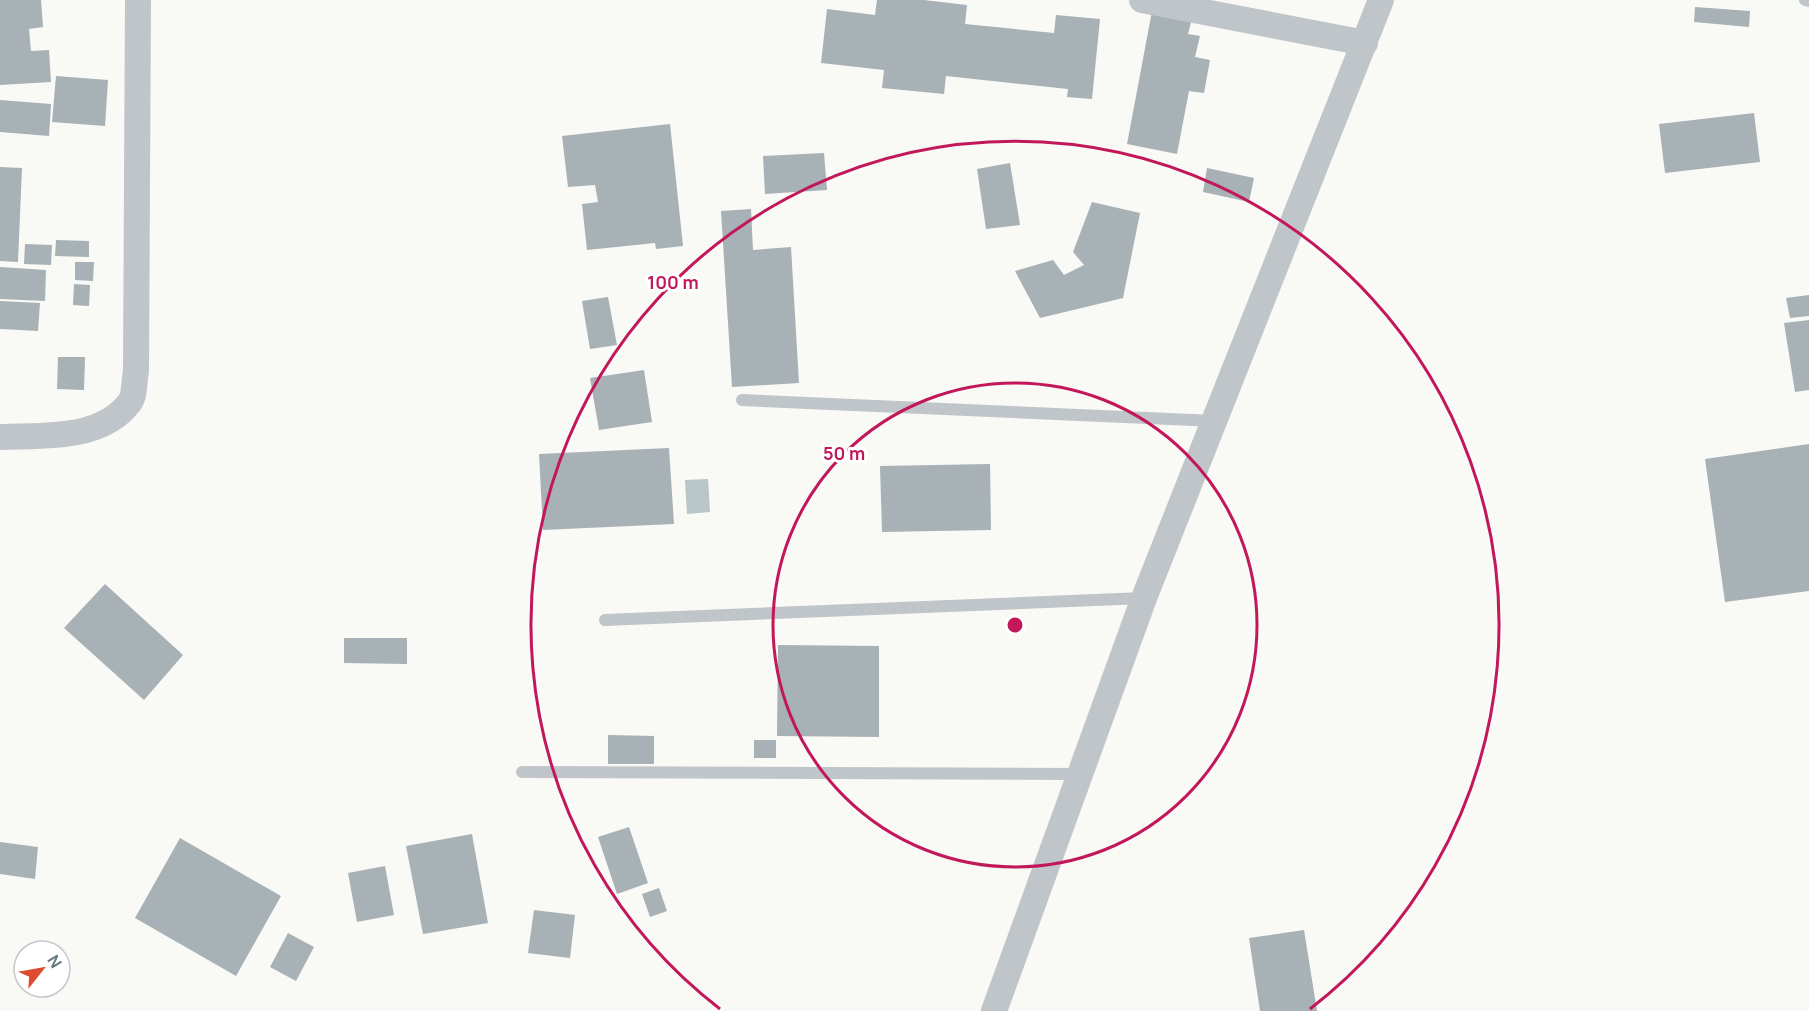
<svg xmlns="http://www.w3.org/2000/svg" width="1809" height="1011" font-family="Manrope,sans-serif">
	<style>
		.water { fill: #b8c5c9 }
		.building { fill: #a7b1b6 }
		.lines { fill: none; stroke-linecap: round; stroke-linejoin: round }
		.service { stroke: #c0c5c9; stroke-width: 12 }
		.minor { stroke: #c0c5c9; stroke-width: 26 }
		.ring { fill: none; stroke: #c2185b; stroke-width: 3 }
		.centre { fill: #c2185b; stroke: #fff; stroke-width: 3 }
		.ring-label { font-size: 18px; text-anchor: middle; font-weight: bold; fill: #c2185b; stroke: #fff; stroke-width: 6; stroke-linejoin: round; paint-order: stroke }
	</style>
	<rect width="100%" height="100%" fill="#f9f9f6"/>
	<path class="water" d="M 708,479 L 710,512 L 687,514 L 685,480 Z"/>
	<path class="building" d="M 0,0 L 41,0 L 43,27 L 29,29 L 31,51 L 49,50 L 51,82 L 0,85 Z
		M 877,0 L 924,0 L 967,5 L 965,24 L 1054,33 L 1056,15 L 1100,19 L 1092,99 L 1067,97 L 1068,89 L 946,76 L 944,94 L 882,88 L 884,70 L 821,63 L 827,9 L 875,15 Z
		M 1695,7 L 1750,11 L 1749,27 L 1694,22 Z
		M 1152,11 L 1192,19 L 1188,34 L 1200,36 L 1195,57 L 1210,60 L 1204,93 L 1189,91 L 1177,154 L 1127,144 Z
		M 56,76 L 108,80 L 105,126 L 52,122 Z
		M 0,100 L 51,104 L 49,136 L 0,132 Z
		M 1754,113 L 1760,162 L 1665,173 L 1659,124 Z
		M 670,124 L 683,246 L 656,249 L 655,243 L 587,250 L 582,204 L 598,202 L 595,185 L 568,187 L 562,136 Z
		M 824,153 L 827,190 L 765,194 L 763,156 Z
		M 1010,163 L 1020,225 L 986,229 L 977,169 Z
		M 0,167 L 22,168 L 18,262 L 0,261 Z
		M 1207,168 L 1254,178 L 1249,202 L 1203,192 Z
		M 1092,202 L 1140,213 L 1123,298 L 1040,318 L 1015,271 L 1053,260 L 1064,275 L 1084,265 L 1073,252 Z
		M 751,209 L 753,250 L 791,247 L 799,383 L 732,387 L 721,211 Z
		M 56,240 L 89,241 L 89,257 L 55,256 Z
		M 25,244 L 52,245 L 51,265 L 24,264 Z
		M 75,262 L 94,262 L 93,281 L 75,280 Z
		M 0,267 L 46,270 L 45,301 L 0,299 Z
		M 74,284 L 90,285 L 89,306 L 73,305 Z
		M 1809,295 L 1809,316 L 1790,318 L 1786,298 Z
		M 608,297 L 617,345 L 590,349 L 582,301 Z
		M 0,301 L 40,303 L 38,331 L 0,329 Z
		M 1809,320 L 1809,390 L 1795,392 L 1784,323 Z
		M 58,357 L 85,357 L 84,390 L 57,389 Z
		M 644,370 L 652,422 L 599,430 L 590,378 Z
		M 1809,444 L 1809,591 L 1725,602 L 1705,459 Z
		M 669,448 L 674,524 L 543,530 L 539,454 Z
		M 990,464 L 991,530 L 882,532 L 880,466 Z
		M 105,584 L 183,655 L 144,700 L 64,628 Z
		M 344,638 L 407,638 L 407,664 L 344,663 Z
		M 778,645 L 879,646 L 879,737 L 777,736 Z
		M 608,735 L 654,736 L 654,764 L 608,764 Z
		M 754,740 L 776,740 L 776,758 L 754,758 Z
		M 629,827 L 648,883 L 617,894 L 598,837 Z
		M 472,834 L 488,923 L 423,934 L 406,846 Z
		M 180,838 L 281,896 L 236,976 L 135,918 Z
		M 0,842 L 38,847 L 35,879 L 0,874 Z
		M 385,866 L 394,915 L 357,922 L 348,873 Z
		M 659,888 L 667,911 L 650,917 L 642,894 Z
		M 534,910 L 575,915 L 570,958 L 528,953 Z
		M 1304,930 L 1317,1011 L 1260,1011 L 1249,938 Z
		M 288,933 L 314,947 L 296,981 L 270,967 Z"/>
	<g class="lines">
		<path class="service" d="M 1805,0 L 1809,1
			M 742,400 L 1215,421
			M 605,620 L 1144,598
			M 522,772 L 1081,774"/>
		<path class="minor" d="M 1142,0 L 1365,43
			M 0,437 C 42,435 101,441 130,402 C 135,395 134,380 136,371 L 138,0
			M 994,1011 L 1144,598 L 1381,0"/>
	</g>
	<g class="ring">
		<circle cx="1015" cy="625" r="242"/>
		<path d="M720 1009A484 484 0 1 1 1310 1009"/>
	</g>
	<circle cx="1015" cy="625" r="9" class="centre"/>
	<g class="ring-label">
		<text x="673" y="289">100 m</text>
		<text x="844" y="460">50 m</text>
	</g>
	<g transform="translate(42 969) rotate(59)"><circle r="28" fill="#ffffff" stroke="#c1c9cd" stroke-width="1.5"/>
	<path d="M0-4.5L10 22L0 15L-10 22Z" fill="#df4b31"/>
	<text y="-9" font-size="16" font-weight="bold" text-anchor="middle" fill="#657781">N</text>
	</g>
</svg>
